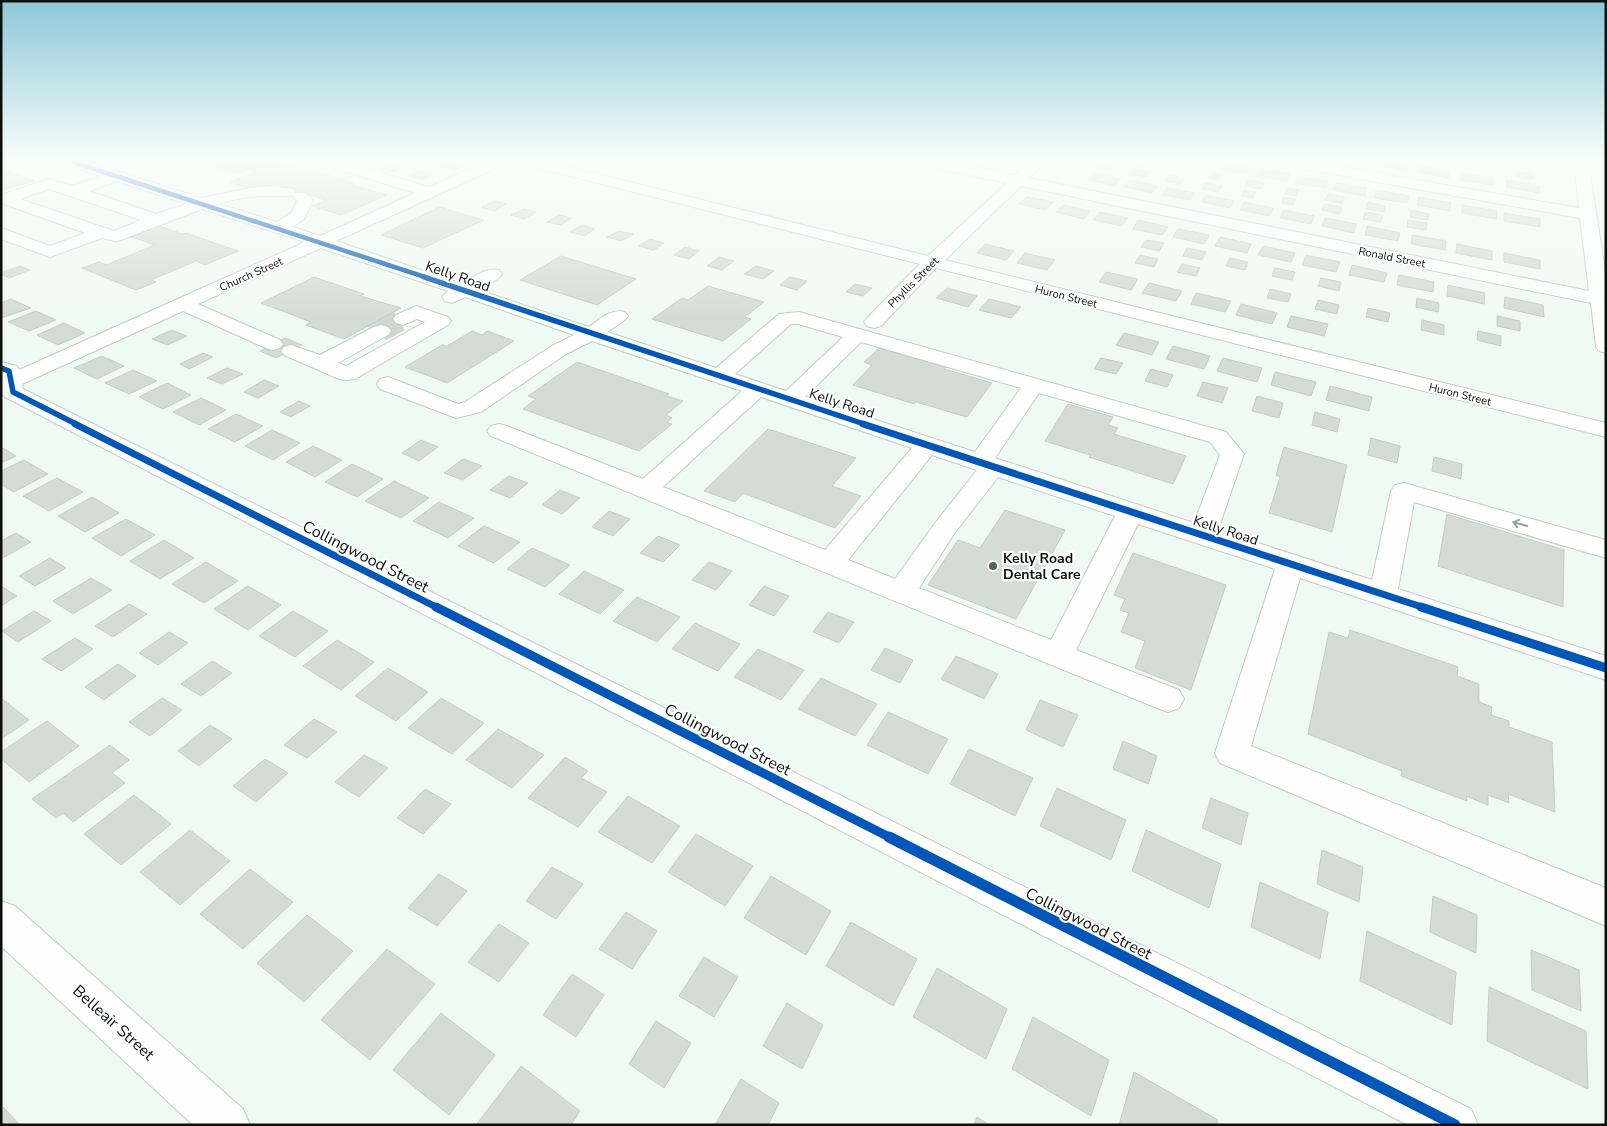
<svg xmlns="http://www.w3.org/2000/svg" width="1607" height="1126" font-family="'Nunito Sans',sans-serif">
	<style>
		.building { fill: #d4dcd7; stroke: #c4ccc7 }
		.lines { fill: none; stroke-linecap: round; stroke-linejoin: round }
		.minor-tunnel { stroke: #ced7d1; stroke-width: 21; stroke-dasharray: 21 10; stroke-linecap: butt }
		.minor-casing { stroke: #c4cbc7; stroke-width: 2 }
		.minor { fill: #fdfefd; fill-rule: evenodd }
		.cycleway-far4-casing { stroke: #fff; stroke-width: 6 }
		.cycleway-far3-casing { stroke: #fff; stroke-width: 8 }
		.cycleway-far2-casing { stroke: #fff; stroke-width: 10 }
		.cycleway-far1-casing { stroke: #fff; stroke-width: 12 }
		.cycleway-casing { stroke: #fff; stroke-width: 14 }
		.cycleway-far4 { stroke: #0057b8; stroke-width: 4.5 }
		.cycleway-far3 { stroke: #0057b8; stroke-width: 5.5 }
		.cycleway-far2 { stroke: #0057b8; stroke-width: 7 }
		.cycleway-far1 { stroke: #0057b8; stroke-width: 9 }
		.cycleway { stroke: #0057b8; stroke-width: 11 }
		.oneway { stroke: #9c9f9d }
		.poi-dot { fill: #5b625e; stroke: #fff; stroke-width: 2 }
		.labels { text-anchor: middle; stroke-width: 4.5; stroke-linejoin: round; paint-order: stroke }
		.far-street-label { font-size: 11px; fill: #0b100d; stroke: #fff }
		.street-label { font-size: 14px; fill: #0b100d; stroke: #fff }
		.poi-label { font-size: 14px; font-weight: bold; fill: #0b100d; stroke: #fff; text-anchor: start }
		.near-street-label { font-size: 16px; fill: #0b100d; stroke: #fff }
	</style>
	<rect width="100%" height="100%" fill="#f0faf4"/>
	<path class="building" d="M 195,161 L 278,161 L 353,183 L 350,184 L 387,195 L 341,215 L 312,206 L 326,200 L 275,184 L 258,191 L 230,182 L 258,172 L 247,169 L 235,173 Z
		M 445,161 L 459,161 L 469,164 L 454,170 L 435,165 Z
		M 1076,161 L 1093,161 L 1089,167 L 1074,164 Z
		M 1140,161 L 1142,161 L 1150,163 L 1146,168 L 1136,166 Z
		M 1380,161 L 1391,161 L 1411,164 L 1409,171 L 1378,166 Z
		M 1439,161 L 1456,161 L 1456,166 L 1439,164 Z
		M 1488,161 L 1505,161 L 1505,166 L 1488,163 Z
		M 1099,162 L 1114,165 L 1110,170 L 1095,167 Z
		M 1224,162 L 1252,168 L 1249,174 L 1219,169 Z
		M 393,164 L 404,167 L 392,172 L 381,169 Z
		M 1419,165 L 1450,171 L 1449,178 L 1418,172 Z
		M 1134,169 L 1149,171 L 1145,177 L 1129,174 Z
		M 1260,169 L 1290,174 L 1286,181 L 1256,176 Z
		M 421,170 L 434,174 L 422,179 L 409,176 Z
		M 8,171 L 34,181 L 1,191 L 1,174 Z
		M 1516,171 L 1534,174 L 1534,179 L 1516,177 Z
		M 1094,173 L 1120,179 L 1115,186 L 1088,180 Z
		M 1212,173 L 1223,175 L 1219,180 L 1209,178 Z
		M 1461,173 L 1493,178 L 1493,185 L 1460,180 Z
		M 1169,175 L 1185,178 L 1181,184 L 1165,181 Z
		M 1298,176 L 1328,181 L 1326,188 L 1295,183 Z
		M 1130,180 L 1157,186 L 1152,193 L 1124,187 Z
		M 1248,180 L 1264,183 L 1262,189 L 1245,186 Z
		M 1506,180 L 1539,186 L 1539,193 L 1506,187 Z
		M 1205,183 L 1222,186 L 1218,192 L 1202,189 Z
		M 1336,183 L 1367,188 L 1365,196 L 1333,190 Z
		M 1167,188 L 1195,193 L 1190,200 L 1162,195 Z
		M 1287,188 L 1299,190 L 1296,196 L 1284,194 Z
		M 1245,190 L 1256,192 L 1253,198 L 1241,196 Z
		M 1376,190 L 1409,196 L 1407,203 L 1374,198 Z
		M 1328,194 L 1344,197 L 1342,203 L 1325,200 Z
		M 1206,195 L 1234,201 L 1230,208 L 1201,202 Z
		M 1027,197 L 1053,202 L 1046,210 L 1019,204 Z
		M 1284,197 L 1296,199 L 1293,205 L 1281,203 Z
		M 1418,197 L 1451,203 L 1450,211 L 1417,205 Z
		M 494,201 L 506,204 L 494,211 L 481,207 Z
		M 1244,202 L 1273,208 L 1270,216 L 1240,210 Z
		M 1367,202 L 1385,206 L 1384,212 L 1366,209 Z
		M 1324,204 L 1342,207 L 1340,214 L 1321,210 Z
		M 1063,205 L 1090,211 L 1084,219 L 1056,212 Z
		M 1462,205 L 1497,211 L 1497,219 L 1462,213 Z
		M 439,207 L 484,220 L 423,248 L 381,235 Z
		M 524,209 L 536,212 L 524,219 L 511,215 Z
		M 1284,210 L 1314,216 L 1311,224 L 1280,218 Z
		M 1411,210 L 1429,214 L 1428,220 L 1410,217 Z
		M 1100,212 L 1128,218 L 1122,226 L 1093,220 Z
		M 1365,212 L 1383,215 L 1381,222 L 1363,219 Z
		M 1504,213 L 1540,219 L 1540,227 L 1504,221 Z
		M 559,215 L 572,218 L 560,225 L 547,222 Z
		M 1325,218 L 1356,224 L 1354,233 L 1322,226 Z
		M 1138,220 L 1168,227 L 1162,235 L 1133,229 Z
		M 1408,220 L 1427,223 L 1426,230 L 1407,227 Z
		M 582,225 L 595,229 L 584,236 L 570,232 Z
		M 159,226 L 183,234 L 186,233 L 238,251 L 205,265 L 196,261 L 151,280 L 156,282 L 136,290 L 82,268 L 99,262 L 106,265 L 155,245 L 132,237 Z
		M 1367,226 L 1400,233 L 1398,241 L 1365,235 Z
		M 1178,229 L 1209,235 L 1204,244 L 1173,237 Z
		M 619,231 L 633,234 L 621,241 L 607,237 Z
		M 1412,235 L 1446,241 L 1445,250 L 1411,244 Z
		M 1220,237 L 1251,244 L 1247,253 L 1215,246 Z
		M 650,239 L 664,243 L 654,250 L 639,246 Z
		M 1146,240 L 1164,243 L 1159,251 L 1141,247 Z
		M 985,244 L 1014,251 L 1006,260 L 977,253 Z
		M 1457,244 L 1492,251 L 1492,260 L 1456,253 Z
		M 1263,246 L 1295,253 L 1291,262 L 1258,255 Z
		M 685,247 L 699,251 L 689,259 L 674,255 Z
		M 1187,248 L 1206,252 L 1202,260 L 1183,256 Z
		M 1025,253 L 1055,260 L 1047,270 L 1017,263 Z
		M 1504,253 L 1540,260 L 1540,269 L 1504,262 Z
		M 1140,255 L 1158,259 L 1154,267 L 1135,263 Z
		M 1306,255 L 1340,262 L 1336,272 L 1302,265 Z
		M 561,256 L 636,279 L 597,305 L 520,280 Z
		M 719,257 L 734,261 L 722,270 L 707,266 Z
		M 1230,258 L 1248,262 L 1245,270 L 1226,266 Z
		M 1182,264 L 1200,268 L 1196,276 L 1177,272 Z
		M 1352,265 L 1387,273 L 1384,282 L 1349,275 Z
		M 20,266 L 30,270 L 9,278 L 1,274 L 1,273 Z
		M 756,266 L 774,271 L 763,279 L 744,274 Z
		M 1275,268 L 1295,272 L 1292,280 L 1272,276 Z
		M 1106,272 L 1138,279 L 1131,290 L 1099,282 Z
		M 1399,275 L 1434,282 L 1433,292 L 1397,285 Z
		M 314,277 L 364,294 L 360,296 L 401,308 L 344,339 L 306,325 L 311,322 L 261,303 Z
		M 790,277 L 807,281 L 797,290 L 780,285 Z
		M 1321,278 L 1341,282 L 1339,291 L 1318,286 Z
		M 1149,283 L 1182,291 L 1176,301 L 1142,293 Z
		M 855,284 L 872,288 L 863,296 L 846,292 Z
		M 1448,285 L 1485,293 L 1484,304 L 1447,296 Z
		M 708,286 L 764,302 L 745,317 L 751,319 L 723,341 L 652,319 L 682,298 L 688,300 Z
		M 947,288 L 977,296 L 968,307 L 936,298 Z
		M 1270,289 L 1291,294 L 1288,302 L 1267,298 Z
		M 1196,293 L 1231,301 L 1225,312 L 1191,304 Z
		M 1505,297 L 1543,305 L 1544,317 L 1504,308 Z
		M 1417,298 L 1439,303 L 1438,312 L 1416,307 Z
		M 11,299 L 31,308 L 1,318 L 1,303 Z
		M 989,299 L 1021,307 L 1011,318 L 979,310 Z
		M 1318,300 L 1339,305 L 1337,314 L 1315,309 Z
		M 1241,304 L 1277,313 L 1272,324 L 1236,315 Z
		M 1368,308 L 1390,313 L 1388,322 L 1366,317 Z
		M 36,311 L 56,320 L 29,331 L 8,322 Z
		M 390,314 L 410,321 L 388,334 L 367,326 Z
		M 1291,316 L 1328,324 L 1324,336 L 1287,327 Z
		M 1497,316 L 1520,321 L 1520,331 L 1497,326 Z
		M 1422,320 L 1444,325 L 1444,335 L 1421,330 Z
		M 64,323 L 85,333 L 58,345 L 37,335 Z
		M 172,330 L 187,336 L 167,345 L 152,339 Z
		M 472,331 L 482,335 L 487,331 L 514,341 L 447,383 L 405,367 L 442,345 L 447,346 Z
		M 1478,331 L 1501,336 L 1501,346 L 1477,340 Z
		M 1124,333 L 1159,342 L 1152,355 L 1116,345 Z
		M 285,338 L 302,345 L 276,358 L 260,351 Z
		M 1173,346 L 1210,356 L 1204,369 L 1166,359 Z
		M 879,348 L 946,367 L 944,369 L 992,383 L 967,417 L 916,402 L 914,404 L 853,385 L 872,365 L 864,362 Z
		M 203,353 L 213,357 L 189,369 L 180,364 Z
		M 102,356 L 124,366 L 97,379 L 74,368 Z
		M 1101,358 L 1123,363 L 1116,374 L 1094,369 Z
		M 1223,358 L 1262,368 L 1257,382 L 1217,371 Z
		M 577,362 L 669,394 L 667,396 L 683,401 L 666,415 L 672,418 L 667,422 L 672,424 L 639,451 L 523,409 L 536,399 L 528,396 Z
		M 227,368 L 243,374 L 222,384 L 207,378 Z
		M 1151,369 L 1173,375 L 1167,387 L 1145,381 Z
		M 133,370 L 157,381 L 129,394 L 105,383 Z
		M 1275,372 L 1316,382 L 1311,396 L 1271,385 Z
		M 264,380 L 279,386 L 258,398 L 244,392 Z
		M 1203,382 L 1228,388 L 1222,403 L 1197,396 Z
		M 167,383 L 191,395 L 163,409 L 139,397 Z
		M 1330,386 L 1372,397 L 1369,411 L 1326,400 Z
		M 1257,396 L 1283,403 L 1279,418 L 1252,411 Z
		M 201,398 L 226,410 L 199,425 L 173,412 Z
		M 299,401 L 310,406 L 291,417 L 280,412 Z
		M 1068,404 L 1113,417 L 1108,425 L 1118,428 L 1114,434 L 1186,456 L 1173,484 L 1089,457 L 1090,455 L 1045,441 Z
		M 1315,412 L 1340,419 L 1337,432 L 1312,425 Z
		M 236,414 L 263,426 L 235,442 L 208,429 Z
		M 768,429 L 856,458 L 832,486 L 861,496 L 835,528 L 743,493 L 735,502 L 704,491 Z
		M 272,430 L 300,443 L 273,460 L 245,446 Z
		M 1371,438 L 1400,446 L 1397,463 L 1368,455 Z
		M 421,440 L 438,447 L 419,461 L 402,453 Z
		M 313,446 L 342,460 L 315,477 L 286,462 Z
		M 1,447 L 16,456 L 1,463 Z
		M 1284,447 L 1347,465 L 1332,532 L 1269,513 L 1280,477 L 1276,475 Z
		M 1434,457 L 1462,464 L 1461,479 L 1432,471 Z
		M 463,459 L 482,466 L 463,480 L 444,473 Z
		M 24,460 L 48,474 L 14,492 L 1,484 L 1,471 Z
		M 352,464 L 383,479 L 357,497 L 325,482 Z
		M 509,476 L 528,483 L 510,498 L 490,490 Z
		M 57,478 L 83,492 L 49,511 L 23,496 Z
		M 394,481 L 429,498 L 401,518 L 365,501 Z
		M 560,490 L 580,498 L 562,514 L 542,505 Z
		M 92,497 L 119,513 L 85,532 L 58,516 Z
		M 439,502 L 474,518 L 448,538 L 413,521 Z
		M 1005,510 L 1065,530 L 1016,619 L 928,585 L 958,540 L 980,548 Z
		M 609,511 L 630,519 L 613,536 L 592,527 Z
		M 1447,514 L 1564,550 L 1563,607 L 1438,566 Z
		M 126,519 L 155,535 L 121,556 L 92,538 Z
		M 484,526 L 520,542 L 494,563 L 458,546 Z
		M 16,533 L 31,542 L 1,559 L 1,541 Z
		M 658,536 L 680,545 L 663,562 L 640,553 Z
		M 164,540 L 194,558 L 160,579 L 130,561 Z
		M 532,548 L 570,565 L 545,587 L 507,569 Z
		M 1133,553 L 1226,585 L 1191,690 L 1135,668 L 1145,641 L 1121,632 L 1129,613 L 1120,610 L 1125,599 L 1114,595 Z
		M 50,558 L 66,568 L 35,586 L 19,576 Z
		M 206,562 L 238,581 L 204,603 L 172,584 Z
		M 709,562 L 732,571 L 716,590 L 692,580 Z
		M 584,571 L 624,590 L 600,614 L 559,594 Z
		M 91,578 L 112,590 L 73,614 L 53,601 Z
		M 1,586 L 17,596 L 1,606 Z
		M 248,586 L 281,605 L 248,630 L 214,609 Z
		M 764,586 L 789,596 L 774,616 L 749,605 Z
		M 637,597 L 680,617 L 657,642 L 613,621 Z
		M 129,604 L 147,614 L 113,637 L 95,626 Z
		M 34,611 L 51,621 L 18,642 L 2,631 Z
		M 293,611 L 328,631 L 295,657 L 259,636 Z
		M 828,612 L 854,622 L 839,643 L 813,632 Z
		M 695,623 L 740,644 L 718,671 L 672,649 Z
		M 1350,630 L 1458,667 L 1457,676 L 1479,684 L 1479,702 L 1492,707 L 1491,715 L 1509,721 L 1509,727 L 1552,742 L 1555,812 L 1508,794 L 1509,803 L 1488,795 L 1488,805 L 1466,796 L 1467,801 L 1401,776 L 1402,771 L 1308,734 L 1329,632 L 1348,638 Z
		M 169,632 L 188,643 L 158,665 L 139,653 Z
		M 75,638 L 93,649 L 61,671 L 42,659 Z
		M 337,640 L 374,662 L 341,690 L 303,666 Z
		M 885,648 L 913,660 L 900,683 L 871,670 Z
		M 758,649 L 804,670 L 781,700 L 734,677 Z
		M 956,656 L 998,674 L 984,699 L 941,679 Z
		M 212,661 L 232,673 L 201,696 L 181,684 Z
		M 118,664 L 136,676 L 104,700 L 85,687 Z
		M 388,668 L 428,692 L 396,721 L 355,696 Z
		M 821,678 L 877,704 L 855,736 L 798,709 Z
		M 1,698 L 29,720 L 1,739 Z
		M 162,698 L 182,710 L 150,736 L 129,722 Z
		M 441,698 L 484,723 L 452,754 L 408,728 Z
		M 1040,700 L 1078,715 L 1063,747 L 1026,730 Z
		M 888,712 L 948,739 L 928,774 L 867,745 Z
		M 314,719 L 337,732 L 307,758 L 284,745 Z
		M 47,721 L 79,746 L 29,782 L 1,759 L 1,752 Z
		M 210,725 L 232,739 L 199,766 L 178,751 Z
		M 498,729 L 544,755 L 512,788 L 466,760 Z
		M 1123,741 L 1157,756 L 1148,784 L 1113,769 Z
		M 110,745 L 129,760 L 112,773 L 125,783 L 73,822 L 63,813 L 56,818 L 32,799 Z
		M 969,749 L 1033,778 L 1015,816 L 950,784 Z
		M 364,755 L 388,768 L 359,797 L 335,782 Z
		M 565,757 L 588,771 L 581,778 L 607,792 L 578,827 L 528,798 Z
		M 265,759 L 288,773 L 256,802 L 233,786 Z
		M 1057,788 L 1126,820 L 1111,860 L 1040,826 Z
		M 425,789 L 451,804 L 423,834 L 397,818 Z
		M 134,795 L 171,824 L 121,865 L 84,834 Z
		M 628,796 L 680,826 L 652,863 L 598,832 Z
		M 1211,798 L 1248,813 L 1241,845 L 1202,828 Z
		M 190,830 L 230,861 L 180,905 L 140,872 Z
		M 1146,830 L 1221,864 L 1209,908 L 1132,871 Z
		M 696,834 L 753,866 L 725,906 L 668,872 Z
		M 1322,850 L 1363,867 L 1359,902 L 1317,884 Z
		M 552,867 L 583,884 L 556,919 L 526,901 Z
		M 250,869 L 293,902 L 243,949 L 200,914 Z
		M 439,874 L 467,891 L 437,926 L 408,908 Z
		M 771,876 L 831,911 L 806,955 L 744,918 Z
		M 1260,882 L 1328,912 L 1320,959 L 1251,927 Z
		M 1433,896 L 1477,915 L 1476,953 L 1430,932 Z
		M 626,912 L 657,931 L 632,969 L 599,949 Z
		M 307,915 L 353,951 L 304,1002 L 257,963 Z
		M 851,922 L 917,959 L 893,1006 L 826,966 Z
		M 499,924 L 529,943 L 499,982 L 468,962 Z
		M 1367,931 L 1456,972 L 1452,1025 L 1360,981 Z
		M 387,949 L 435,984 L 370,1060 L 321,1020 Z
		M 1531,950 L 1579,970 L 1581,1011 L 1532,990 Z
		M 704,957 L 738,977 L 714,1017 L 679,996 Z
		M 937,968 L 1007,1009 L 986,1059 L 913,1017 Z
		M 572,974 L 604,995 L 576,1037 L 543,1015 Z
		M 1489,987 L 1586,1031 L 1588,1089 L 1487,1041 Z
		M 787,1003 L 823,1025 L 802,1069 L 763,1046 Z
		M 441,1013 L 495,1055 L 449,1115 L 393,1070 Z
		M 1033,1017 L 1109,1060 L 1091,1116 L 1012,1069 Z
		M 656,1021 L 691,1043 L 664,1088 L 629,1064 Z
		M 521,1066 L 580,1111 L 571,1125 L 476,1125 Z
		M 1134,1072 L 1218,1120 L 1216,1125 L 1119,1125 Z
		M 741,1079 L 779,1103 L 768,1125 L 715,1125 Z
		M 1,1105 L 20,1125 L 1,1125 Z
		M 977,1117 L 989,1125 L 974,1125 Z"/>
	<g class="lines">
		<path class="minor-tunnel" d="M 381,331 L 403,319"/>
		<g class="minor-casing">
			<path id="minor" d="M 1,161 L 9,161 L 7,164 L 2,165 Z
				M 63,161 L 85,161 L 202,198 L 244,189 L 266,186 L 293,189 L 295,192 L 293,195 C 283,198 273,195 264,196 C 248,197 233,199 219,204 L 277,222 L 291,213 L 297,201 L 292,196 L 294,193 L 306,193 L 313,200 L 304,219 L 293,227 L 320,236 L 415,193 L 321,164 L 319,161 L 342,161 L 429,187 L 488,161 L 507,161 L 505,164 L 336,241 L 462,284 C 473,277 486,267 499,270 L 502,274 L 499,278 L 479,290 L 589,327 C 600,319 611,308 625,312 L 628,316 L 625,320 L 607,332 L 716,368 L 779,314 L 799,312 L 1226,432 L 1244,454 L 1218,530 L 1372,580 L 1391,491 L 1395,485 L 1404,483 L 1606,540 L 1606,558 L 1414,502 L 1398,589 L 1606,656 L 1606,680 L 1300,578 L 1251,746 L 1606,888 L 1606,926 L 1220,763 L 1215,753 L 1275,569 L 1138,524 L 1076,650 L 1179,690 L 1184,699 L 1179,708 L 1168,712 L 1157,708 L 491,436 L 487,431 L 491,426 L 499,424 L 507,426 L 643,479 L 742,391 L 592,341 L 566,354 L 481,412 L 456,418 L 380,389 L 377,384 L 380,379 L 388,377 L 458,404 L 465,402 L 552,346 L 574,335 L 465,297 L 452,303 L 445,301 L 442,297 L 448,291 L 321,248 L 198,304 L 280,340 L 283,344 L 280,348 L 273,350 L 266,348 L 183,311 L 22,384 L 23,389 L 1471,1109 L 1478,1125 L 1408,1125 L 5,397 L 1,392 L 1,362 L 17,366 L 19,370 L 305,242 L 202,209 L 121,240 L 115,241 L 102,238 L 50,257 L 1,239 L 1,228 L 50,246 L 85,233 L 4,204 L 1,205 L 1,195 L 43,181 L 48,179 L 73,186 L 101,176 L 65,164 ZM 117,181 L 186,204 L 156,214 L 89,191 ZM 49,189 L 141,220 L 114,231 L 20,199 ZM 791,324 L 798,324 L 843,337 L 786,391 L 735,374 ZM 861,342 L 1021,388 L 975,452 L 805,397 ZM 1039,393 L 1210,442 L 1220,455 L 1194,523 L 995,458 ZM 761,397 L 912,448 L 825,550 L 663,487 ZM 932,455 L 977,470 L 936,522 L 895,579 L 848,560 ZM 998,477 L 1115,516 L 1051,640 L 919,588 L 954,534 Z
				M 520,161 L 545,161 L 928,256 L 1007,183 L 922,165 L 917,164 L 915,161 L 944,161 L 1015,175 L 1030,161 L 1046,161 L 1029,178 L 1589,291 L 1580,218 L 1282,165 L 1277,164 L 1275,161 L 1307,161 L 1579,208 L 1574,161 L 1588,161 L 1606,277 L 1606,353 L 1599,351 L 1596,347 L 1591,303 L 1021,186 L 945,260 L 1606,423 L 1606,437 L 936,268 L 881,326 L 874,328 L 867,326 L 864,322 L 867,318 L 920,264 L 522,164 Z
				M 416,306 L 448,317 L 451,321 L 448,325 L 355,379 L 347,380 L 339,379 L 284,355 L 281,351 L 284,347 L 291,345 L 320,355 L 374,327 L 381,325 L 388,327 L 391,331 L 388,335 L 338,363 L 346,366 L 425,322 L 417,319 L 403,325 L 396,323 L 393,319 L 396,315 Z
				M 1,901 L 15,906 L 243,1109 L 250,1125 L 193,1125 L 1,946 Z"/>
		</g>
		<use href="#minor" class="minor"/>
		<g class="cycleway-far4-casing">
			<path id="cycleway-far4" d="M 70,161 L 428,278"/>
		</g>
		<g class="cycleway-far3-casing">
			<path id="cycleway-far3" d="M 424,277 L 867,425
				M 1,368 L 9,371 L 13,392 L 78,425"/>
		</g>
		<g class="cycleway-far2-casing">
			<path id="cycleway-far2" d="M 75,424 L 438,608
				M 863,424 L 1425,608"/>
		</g>
		<g class="cycleway-far1-casing">
			<path id="cycleway-far1" d="M 436,607 L 891,838
				M 1421,607 L 1606,668"/>
		</g>
		<g class="cycleway-casing">
			<path id="cycleway" d="M 889,837 L 1455,1125"/>
		</g>
		<use href="#cycleway-far4" class="cycleway-far4"/>
		<use href="#cycleway-far3" class="cycleway-far3"/>
		<use href="#cycleway-far2" class="cycleway-far2"/>
		<use href="#cycleway-far1" class="cycleway-far1"/>
		<use href="#cycleway" class="cycleway"/>
	</g>
	<defs><path id="oneway-shaft" d="M-6 0H5M1.5-3L5.5 0L1.5 3" fill="none" stroke-width="1.6" stroke-linecap="round" stroke-linejoin="round" transform="scale(1.25)"/></defs>
	<use class="oneway" href="#oneway-shaft" transform="translate(1520 524) rotate(-164)"/>
	<linearGradient id="sky" x2="0" y2="1"><stop stop-color="#8cc8d9"/><stop offset="0.5" stop-color="#f8fdfa"/><stop offset="1" stop-color="#f8fdfa" stop-opacity="0"/></linearGradient>
	<rect width="1607" height="319" fill="url(#sky)"/>
	<circle class="poi-dot" cx="993" cy="566" r="5"/>
	<g class="labels">
		<g class="far-street-label">
			<text transform="translate(1392 257) rotate(11)" y="4">Ronald Street</text>
			<text transform="translate(251 274) rotate(-24)" y="4">Church Street</text>
			<text transform="translate(913 282) rotate(-45)" y="4">Phyllis Street</text>
			<text transform="translate(1066 296) rotate(14)" y="4">Huron Street</text>
			<text transform="translate(1460 394) rotate(14)" y="4">Huron Street</text>
		</g>
		<g class="street-label">
			<text transform="translate(458 276) rotate(19)" y="5">Kelly Road</text>
			<text transform="translate(842 403) rotate(18)" y="5">Kelly Road</text>
			<text transform="translate(1226 530) rotate(18)" y="5">Kelly Road</text>
		</g>
		<g class="poi-label">
			<text x="1003" y="563">Kelly Road<tspan x="1003" dy="16">Dental Care</tspan></text>
		</g>
		<g class="near-street-label">
			<text transform="translate(366 556) rotate(27)" y="6">Collingwood Street</text>
			<text transform="translate(728 739) rotate(27)" y="6">Collingwood Street</text>
			<text transform="translate(1089 923) rotate(27)" y="6">Collingwood Street</text>
			<text transform="translate(114 1022) rotate(42)" y="6">Belleair Street</text>
		</g>
	</g>
	<rect width="1607" height="1126" fill="none" stroke="#0b100d" stroke-width="5"/>
</svg>
